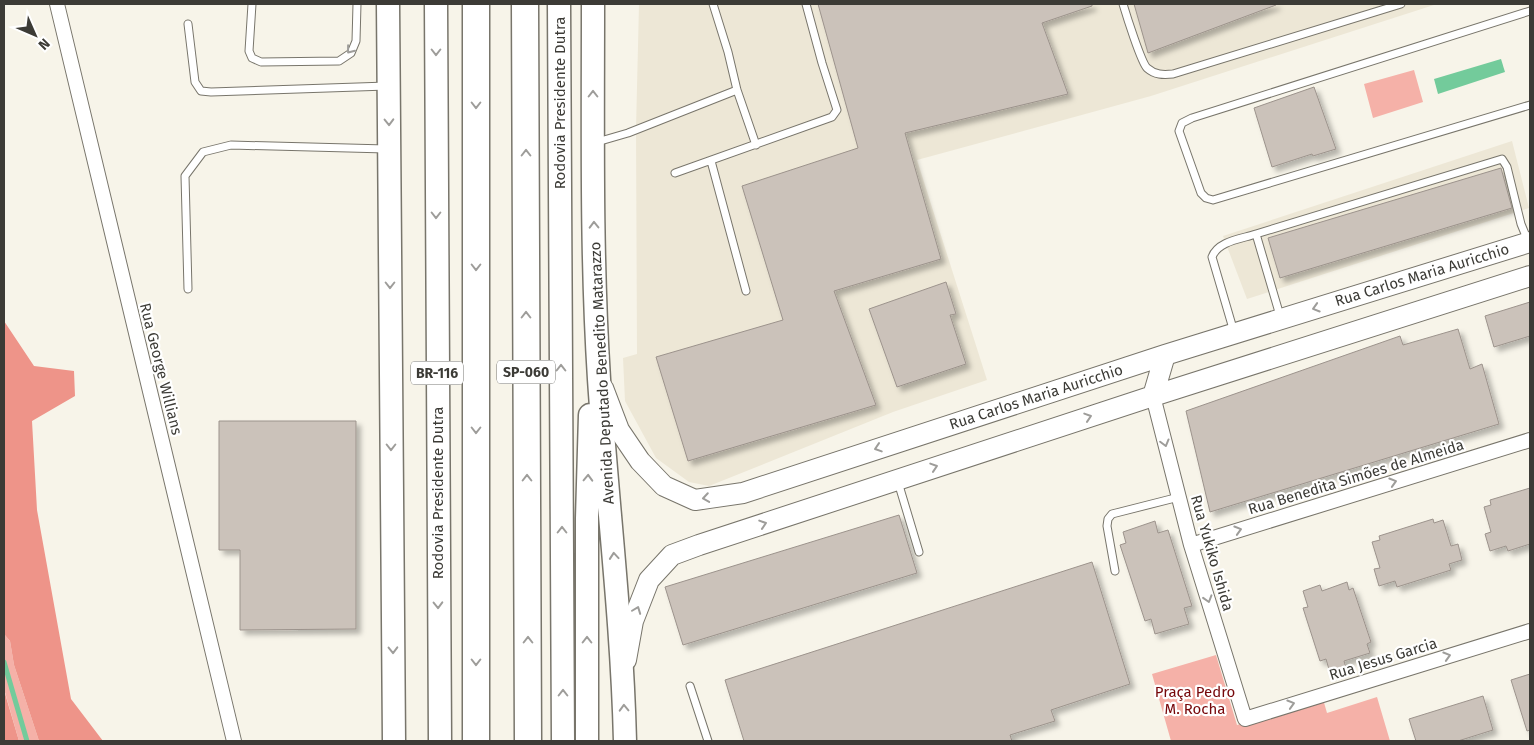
<svg xmlns="http://www.w3.org/2000/svg" width="1534" height="745" font-family="'Fira Sans',sans-serif">
	<style>
		.built { fill: #ede7d6 }
		.green { fill: #f5b1a8 }
		.forest { fill: #ee9489 }
		.water { fill: #73cb9b }
		.lines { fill: none; stroke-linecap: round; stroke-linejoin: round }
		.stream { stroke: #73cb9b; stroke-width: 5 }
		.building { fill: #cbc2ba; stroke: #9c938c; filter: url(#shadow) }
		.lane-casing { stroke: #78756b; stroke-width: 9 }
		.street-casing { stroke: #78756b; stroke-width: 16 }
		.secondary-casing { stroke: #78756b; stroke-width: 22 }
		.primary-casing { stroke: #78756b; stroke-width: 25 }
		.highway-casing { stroke: #78756b; stroke-width: 29 }
		.lane { stroke: #fff; stroke-width: 7 }
		.street { stroke: #fff; stroke-width: 14 }
		.secondary { stroke: #fff; stroke-width: 20 }
		.primary { stroke: #fff; stroke-width: 22 }
		.highway { stroke: #fff; stroke-width: 26 }
		.oneway { stroke: #9e9d9a }
		.labels { text-anchor: middle; stroke-width: 4.5; stroke-linejoin: round; paint-order: stroke }
		.shield { fill: #fff; stroke: #767672; stroke-width: 1 }
		.shield-label { font-size: 14px; font-weight: bold; fill: #3c3b36 }
		.street-label { font-size: 15px; fill: #3c3b36; stroke: #fff }
		.park-label { font-size: 15px; fill: #76070a; stroke: #fff }
	</style>
	<defs>
		<filter id="shadow"><feDropShadow dx="4.5" dy="4.5" stdDeviation="2.5" flood-color="#0004"/></filter>
	</defs>
	<rect width="100%" height="100%" fill="#f7f4e9"/>
	<path class="built" d="M 639,4 L 1437,4 L 1151,96 L 917,160 L 987,380 L 893,412 L 709,486 L 689,482 L 656,458 L 625,401 L 623,358 L 637,354 L 636,129 Z
		M 1512,141 L 1529,208 L 1247,299 L 1223,236 Z"/>
	<path class="green" d="M 1414,70 L 1423,102 L 1373,118 L 1364,84 Z
		M 4,634 L 10,641 L 14,665 L 39,741 L 19,741 L 4,689 Z
		M 1216,655 L 1237,725 L 1323,699 L 1327,713 L 1377,697 L 1390,741 L 1171,741 L 1152,674 Z"/>
	<path class="forest" d="M 4,321 L 34,366 L 74,371 L 75,396 L 32,421 L 37,510 L 71,699 L 103,741 L 39,741 L 14,665 L 10,641 L 4,634 Z
		M 4,690 L 19,741 L 4,741 Z"/>
	<path class="water" d="M 1501,59 L 1505,72 L 1438,94 L 1434,79 Z"/>
	<g class="lines">
		<path class="stream" d="M 4,662 L 27,741"/>
	</g>
	<path class="building" d="M 818,4 L 1092,4 L 1092,6 L 1042,23 L 1068,94 L 905,133 L 941,259 L 834,291 L 876,405 L 688,461 L 656,357 L 783,320 L 742,186 L 858,148 Z
		M 1134,4 L 1276,4 L 1276,5 L 1148,53 Z
		M 1314,87 L 1336,149 L 1313,156 L 1312,154 L 1272,167 L 1254,108 Z
		M 1501,168 L 1512,208 L 1280,278 L 1268,238 Z
		M 946,282 L 956,314 L 950,315 L 966,364 L 897,387 L 869,309 Z
		M 1530,302 L 1530,336 L 1494,347 L 1485,316 Z
		M 1458,329 L 1470,369 L 1482,364 L 1499,424 L 1210,512 L 1186,411 L 1400,336 L 1403,345 Z
		M 219,421 L 356,421 L 356,629 L 240,630 L 240,550 L 219,550 Z
		M 1530,488 L 1530,544 L 1508,551 L 1506,546 L 1490,551 L 1485,534 L 1491,532 L 1484,507 L 1491,505 L 1490,500 Z
		M 899,515 L 917,573 L 683,645 L 665,587 Z
		M 1433,519 L 1434,523 L 1443,520 L 1451,546 L 1458,544 L 1462,560 L 1449,564 L 1451,570 L 1397,587 L 1395,581 L 1379,586 L 1374,569 L 1380,568 L 1372,542 L 1380,540 L 1379,536 Z
		M 1155,521 L 1158,533 L 1168,530 L 1192,606 L 1184,608 L 1189,624 L 1155,634 L 1151,619 L 1145,621 L 1120,545 L 1126,543 L 1123,532 Z
		M 1092,562 L 1130,684 L 1051,710 L 1055,721 L 1010,735 L 1012,741 L 744,741 L 725,680 Z
		M 1347,582 L 1349,590 L 1353,588 L 1371,642 L 1367,644 L 1370,653 L 1344,661 L 1346,668 L 1330,673 L 1326,659 L 1320,661 L 1303,608 L 1308,607 L 1303,591 L 1320,585 L 1322,591 Z
		M 1530,674 L 1530,730 L 1527,731 L 1511,680 Z
		M 1483,696 L 1493,730 L 1458,741 L 1416,741 L 1409,719 Z"/>
	<g class="lines">
		<g class="lane-casing">
			<path id="lane" d="M 252,4 L 249,51 L 252,58 L 261,62 L 339,61 L 351,53 L 356,41 L 357,4
				M 713,4 L 728,52 L 737,90 L 756,145
				M 1123,4 C 1126,14 1141,62 1147,68 C 1155,75 1163,75 1173,74 L 1401,4
				M 1530,11 L 1192,118 L 1182,123 L 1179,131 L 1201,193 L 1206,198 L 1213,200 L 1530,105
				M 188,24 L 195,82 L 201,91 L 211,92 L 387,86
				M 597,142 L 628,133 L 737,90
				M 711,161 L 746,291
				M 675,173 L 832,117 L 837,110 L 822,63 L 806,4
				M 188,289 L 185,176 L 203,152 L 231,145 L 386,149
				M 1281,319 L 1256,234 L 1502,159 L 1507,167 L 1521,224 L 1528,241
				M 1234,332 L 1212,257 C 1218,241 1241,239 1256,234
				M 898,482 L 919,552
				M 1115,571 L 1107,526 L 1108,519 L 1112,514 L 1179,497
				M 690,686 L 708,741"/>
		</g>
		<g class="street-casing">
			<path id="street" d="M 57,4 L 234,741
				M 1153,396 L 1191,545 L 1245,719 L 1530,631
				M 1191,545 L 1530,440"/>
		</g>
		<g class="secondary-casing">
			<path id="secondary" d="M 603,388 L 619,430 L 640,461 L 664,486 L 695,500 L 743,493 L 1165,355 L 1530,242
				M 1153,396 L 1165,355
				M 626,660 L 633,621 L 649,580 L 672,555 L 699,545 L 1153,396 L 1530,276"/>
		</g>
		<g class="primary-casing">
			<path id="primary" d="M 388,4 L 394,741
				M 436,4 L 440,741
				M 559,4 L 563,741
				M 593,4 C 593,129 591,254 599,379 C 607,500 622,620 625,741
				M 587,741 L 587,518 L 590,415"/>
		</g>
		<g class="highway-casing">
			<path id="highway" d="M 525,4 L 528,741
				M 476,741 L 476,4"/>
		</g>
		<use href="#lane" class="lane"/>
		<use href="#street" class="street"/>
		<use href="#secondary" class="secondary"/>
		<use href="#primary" class="primary"/>
		<use href="#highway" class="highway"/>
	</g>
	<defs><path id="oneway-chevron" d="M-2-3.5L2.5 0L-2 3.5" fill="none" stroke-width="1.6" stroke-linecap="round" stroke-linejoin="round" transform="scale(1.25)"/></defs>
	<g class="oneway">
		<use href="#oneway-chevron" transform="translate(350 50) rotate(128)"/>
		<use href="#oneway-chevron" transform="translate(436 52) rotate(90)"/>
		<use href="#oneway-chevron" transform="translate(593 94) rotate(-90)"/>
		<use href="#oneway-chevron" transform="translate(476 105) rotate(90)"/>
		<use href="#oneway-chevron" transform="translate(389 122) rotate(89)"/>
		<use href="#oneway-chevron" transform="translate(526 153) rotate(-90)"/>
		<use href="#oneway-chevron" transform="translate(436 215) rotate(90)"/>
		<use href="#oneway-chevron" transform="translate(594 225) rotate(-91)"/>
		<use href="#oneway-chevron" transform="translate(476 267) rotate(90)"/>
		<use href="#oneway-chevron" transform="translate(390 285) rotate(90)"/>
		<use href="#oneway-chevron" transform="translate(1316 308) rotate(163)"/>
		<use href="#oneway-chevron" transform="translate(526 315) rotate(-90)"/>
		<use href="#oneway-chevron" transform="translate(561 368) rotate(-90)"/>
		<use href="#oneway-chevron" transform="translate(1088 417) rotate(-18)"/>
		<use href="#oneway-chevron" transform="translate(476 430) rotate(90)"/>
		<use href="#oneway-chevron" transform="translate(1165 443) rotate(75)"/>
		<use href="#oneway-chevron" transform="translate(391 447) rotate(90)"/>
		<use href="#oneway-chevron" transform="translate(878 448) rotate(162)"/>
		<use href="#oneway-chevron" transform="translate(934 467) rotate(-18)"/>
		<use href="#oneway-chevron" transform="translate(527 478) rotate(-90)"/>
		<use href="#oneway-chevron" transform="translate(588 478) rotate(-88)"/>
		<use href="#oneway-chevron" transform="translate(1393 482) rotate(-17)"/>
		<use href="#oneway-chevron" transform="translate(706 498) rotate(171)"/>
		<use href="#oneway-chevron" transform="translate(763 524) rotate(-18)"/>
		<use href="#oneway-chevron" transform="translate(562 530) rotate(-90)"/>
		<use href="#oneway-chevron" transform="translate(1238 530) rotate(-17)"/>
		<use href="#oneway-chevron" transform="translate(614 556) rotate(-95)"/>
		<use href="#oneway-chevron" transform="translate(1208 599) rotate(73)"/>
		<use href="#oneway-chevron" transform="translate(438 605) rotate(89)"/>
		<use href="#oneway-chevron" transform="translate(637 610) rotate(-69)"/>
		<use href="#oneway-chevron" transform="translate(528 640) rotate(-90)"/>
		<use href="#oneway-chevron" transform="translate(587 640) rotate(-90)"/>
		<use href="#oneway-chevron" transform="translate(393 650) rotate(89)"/>
		<use href="#oneway-chevron" transform="translate(1447 656) rotate(-17)"/>
		<use href="#oneway-chevron" transform="translate(476 662) rotate(90)"/>
		<use href="#oneway-chevron" transform="translate(563 693) rotate(-90)"/>
		<use href="#oneway-chevron" transform="translate(1291 704) rotate(-17)"/>
		<use href="#oneway-chevron" transform="translate(624 708) rotate(-92)"/>
	</g>
	<g class="labels">
		<g class="shield">
			<rect x="497" y="360.5" width="58" height="23" rx="4"/>
			<rect x="411" y="361.5" width="52" height="23" rx="4"/>
		</g>
		<g class="shield-label">
			<text x="526" y="377">SP-060</text>
			<text x="437" y="378">BR-116</text>
		</g>
		<g class="street-label">
			<text transform="translate(560 103) rotate(-90)" y="5">Rodovia Presidente Dutra</text>
			<text transform="translate(1422 275) rotate(-17)" y="5">Rua Carlos Maria Auricchio</text>
			<text transform="translate(161 369) rotate(76)" y="5">Rua George Willians</text>
			<text transform="translate(602 373) rotate(-93)" y="5">Avenida Deputado Benedito Matarazzo</text>
			<text transform="translate(1036 397) rotate(-18)" y="5">Rua Carlos Maria Auricchio</text>
			<text transform="translate(1356 477) rotate(-17)" y="5">Rua Benedita Simões de Almeida</text>
			<text transform="translate(438 493) rotate(-90)" y="5">Rodovia Presidente Dutra</text>
			<text transform="translate(1212 553) rotate(74)" y="5">Rua Yukiko Ishida</text>
			<text transform="translate(1383 659) rotate(-17)" y="5">Rua Jesus Garcia</text>
		</g>
		<g class="park-label">
			<text x="1195" y="697">Praça Pedro<tspan x="1195" dy="17">M. Rocha</tspan></text>
		</g>
	</g>
	<rect width="1534" height="745" fill="none" stroke="#3c3b36" stroke-width="10"/>
	<g transform="translate(35 35) rotate(135)" stroke="#ffffff" stroke-width="4" paint-order="stroke">
	<path d="M0-4L9 19L0 12L-9 19Z" fill="#3c3b36"/>
	<text y="-8" font-size="14" font-weight="bold" text-anchor="middle" fill="#3c3b36">N</text>
	</g>
</svg>
